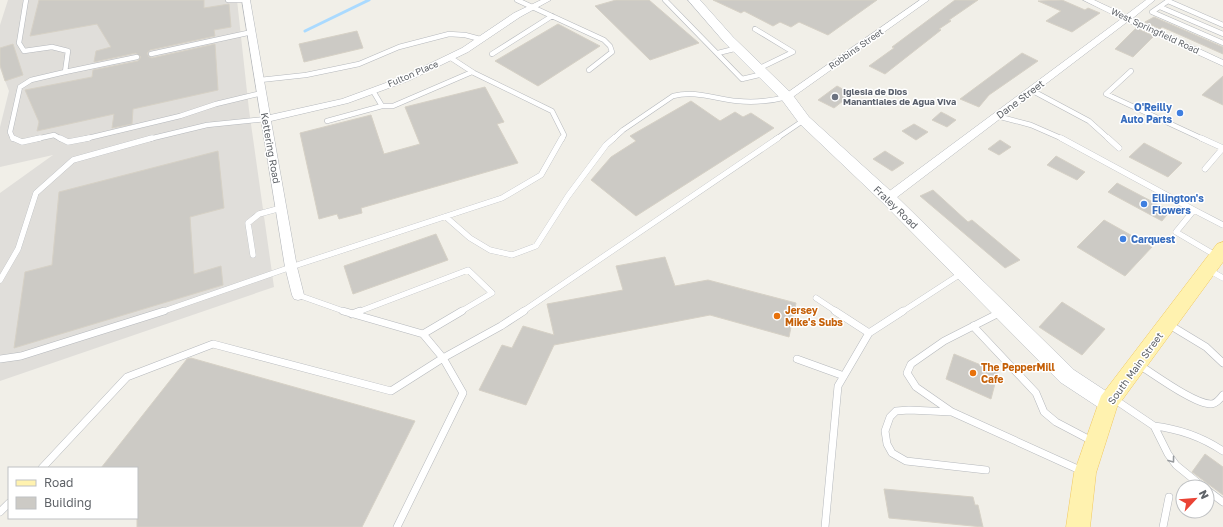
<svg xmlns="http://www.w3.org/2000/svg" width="1223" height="527" font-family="'Golos Text',sans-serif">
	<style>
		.industrial { fill: #e0deda }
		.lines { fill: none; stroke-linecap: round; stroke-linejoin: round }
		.stream { stroke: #aadaff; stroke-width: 3 }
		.building { fill: #cccac5; stroke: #d6d1c6 }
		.lane-far2-casing { stroke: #b5b8bc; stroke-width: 5.5 }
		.lane-far1-casing { stroke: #b5b8bc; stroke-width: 6 }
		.lane-casing { stroke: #b5b8bc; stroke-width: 8 }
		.street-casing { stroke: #b5b8bc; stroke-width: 1 }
		.secondary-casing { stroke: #b6babf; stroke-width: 1 }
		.primary-casing { stroke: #f2c960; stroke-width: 1 }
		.lane-far2 { stroke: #fff; stroke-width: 4.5 }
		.lane-far1 { stroke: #fff; stroke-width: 5.5 }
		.lane { stroke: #fff; stroke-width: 7 }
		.street { fill: #fff; fill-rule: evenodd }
		.secondary { fill: #fff; fill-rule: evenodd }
		.primary { fill: #fff2af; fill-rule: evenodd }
		.oneway { stroke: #979a9d }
		.worship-dot { fill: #6b7280; stroke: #fff; stroke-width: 1.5 }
		.shop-dot { fill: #3f7fe0; stroke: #fff; stroke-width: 1.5 }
		.food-dot { fill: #e8710a; stroke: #fff; stroke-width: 1.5 }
		.labels { text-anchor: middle; stroke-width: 3; stroke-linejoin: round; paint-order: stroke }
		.far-street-label { font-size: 9px; fill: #5f6368; stroke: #fff }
		.far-worship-label { font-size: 9px; font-weight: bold; fill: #5b616d; stroke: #fff; text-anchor: start }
		.street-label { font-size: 10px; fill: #5f6368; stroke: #fff }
		.shop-label { font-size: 10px; font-weight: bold; fill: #366cbe; stroke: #fff; text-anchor: start }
		.food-label { font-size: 10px; font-weight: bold; fill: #c56008; stroke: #fff; text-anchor: start }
	</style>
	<rect width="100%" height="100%" fill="#f1efe8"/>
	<path class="industrial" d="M 8,0 L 237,0 L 249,110 L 274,287 L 0,381 L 0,193 L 53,155 L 0,167 L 0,127 L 9,91 L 0,68 L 0,25 Z"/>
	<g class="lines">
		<path class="stream" d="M 305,31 L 369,0"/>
	</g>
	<path class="building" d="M 39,0 L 204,0 L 204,8 L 229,4 L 231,27 L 214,30 L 215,36 L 150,50 L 147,53 L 149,57 L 152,58 L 215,44 L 218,90 L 133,109 L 132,124 L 112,128 L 114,114 L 37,131 L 39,122 L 25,90 L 92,77 L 93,70 L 138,61 L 141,57 L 136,53 L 94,62 L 96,51 L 111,47 L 97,24 L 30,36 Z
		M 616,0 L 649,0 L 699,43 L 650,60 L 595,6 Z
		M 713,0 L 877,0 L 828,35 L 799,22 L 791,27 L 780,22 L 773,26 L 744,11 L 741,13 Z
		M 955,0 L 978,0 L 949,20 L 951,21 L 939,29 L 941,30 L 885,74 L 869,66 L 894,48 L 892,47 Z
		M 1062,0 L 1085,10 L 1088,8 L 1100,13 L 1072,32 L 1046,21 L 1061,11 L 1038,1 Z
		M 1154,17 L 1223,47 L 1223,54 L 1178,34 L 1162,27 L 1160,29 L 1145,22 Z
		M 558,24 L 600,46 L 538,86 L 495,61 Z
		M 1136,28 L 1154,36 L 1133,57 L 1115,49 Z
		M 357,31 L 363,48 L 304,62 L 299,44 Z
		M 13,44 L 23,75 L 5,81 L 0,65 L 0,48 Z
		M 1022,53 L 1038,61 L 989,95 L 979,107 L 960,99 Z
		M 1223,76 L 1223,105 L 1202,95 Z
		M 837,86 L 852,94 L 834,108 L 818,100 Z
		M 485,87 L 504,122 L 497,124 L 518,163 L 361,208 L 362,213 L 339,219 L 337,214 L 319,219 L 300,133 L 371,115 L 384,154 L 420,144 L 405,107 Z
		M 691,101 L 720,121 L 735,112 L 743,117 L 751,113 L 774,128 L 636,216 L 591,180 L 611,157 L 636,141 L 630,136 Z
		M 941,112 L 947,115 L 956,120 L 947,127 L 932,120 Z
		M 914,124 L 928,132 L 916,140 L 902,131 Z
		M 1000,140 L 1011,147 L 999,155 L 988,149 Z
		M 1144,143 L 1182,163 L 1168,177 L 1129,157 Z
		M 218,151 L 224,208 L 190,217 L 194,274 L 221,266 L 223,285 L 14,348 L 25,272 L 52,265 L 59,192 Z
		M 885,151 L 904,163 L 892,171 L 873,159 Z
		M 1056,156 L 1085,172 L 1077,180 L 1047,165 Z
		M 1117,183 L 1170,211 L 1162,221 L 1108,192 Z
		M 933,190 L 968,222 L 972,220 L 1020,260 L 1005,268 L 920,196 Z
		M 1104,220 L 1152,247 L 1125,276 L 1077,247 Z
		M 436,234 L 448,260 L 353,294 L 344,266 Z
		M 665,257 L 675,286 L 708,280 L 796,303 L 789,337 L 710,315 L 554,345 L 526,405 L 479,390 L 502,345 L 512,348 L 523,326 L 554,335 L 547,304 L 623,290 L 616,266 Z
		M 1062,302 L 1105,329 L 1082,355 L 1039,327 Z
		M 954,354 L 998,372 L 991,399 L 946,379 Z
		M 191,358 L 415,421 L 362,527 L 137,527 L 137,468 L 101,468 L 187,359 Z
		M 1205,454 L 1223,467 L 1223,495 L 1192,472 Z
		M 884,489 L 973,497 L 975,505 L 978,505 L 983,527 L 889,518 Z"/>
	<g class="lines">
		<g class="lane-far2-casing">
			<path id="lane-far2" d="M 26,0 L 19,43 L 24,51 L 52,47 L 68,51 L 65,72 L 137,57
				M 228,0 L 246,0
				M 517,0 L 604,40 L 610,46 L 612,52 L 589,70
				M 665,0 L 742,79 L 763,74
				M 1160,7 L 1223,34
				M 1223,25 L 1168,1 L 1152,12 L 1223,43
				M 755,29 L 793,52 L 758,69
				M 718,53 L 738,48
				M 151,54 L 252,32
				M 492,54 L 552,16
				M 451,58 L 474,73 L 552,111 L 564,135 L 562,139
				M 1131,71 L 1106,94 L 1203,139
				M 260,80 L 306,75 L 359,64 L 399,47 L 449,34 L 465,35 L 480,39
				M 1031,90 L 1089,121 L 1109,139
				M 373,91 L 382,106 L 393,106 L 472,72
				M 997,116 L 1031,125 L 1063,139
				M 327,121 L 382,106
				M 13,139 L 10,132 L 20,87 L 31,80 L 65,72
				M 36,139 L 54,135 L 61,139
				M 84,139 L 180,116 L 216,104 L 262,93
				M 149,139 L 207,125 L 266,119
				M 613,139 L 623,130 L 673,96 C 696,90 715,99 737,101 C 754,103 771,101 787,97
				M 776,139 L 804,120"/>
		</g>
		<g class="lane-far1-casing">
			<path id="lane-far1" d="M 13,138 L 22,142 L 40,138
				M 60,138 L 68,142 L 89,138
				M 1061,138 L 1194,210
				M 1108,138 L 1119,148
				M 1201,138 L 1223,148
				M 1205,169 L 1223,148
				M 446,217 L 470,238 L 490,250 L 512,255 L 536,246 L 568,196 L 606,145 L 614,138
				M 253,255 L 248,223 L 259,214 L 281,208
				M 1217,256 L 1176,232 L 1194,210 L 1223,225
				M 1209,270 L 1223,278
				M 0,280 L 18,249 L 36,193 L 73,160 L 152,138
				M 298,295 L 346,312
				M 816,298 L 837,312
				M 161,312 L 291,267 L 502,198 L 541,175 L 562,138
				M 358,312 L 468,270 L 492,293 L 460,312
				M 522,312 L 778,138
				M 902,312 L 962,273"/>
		</g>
		<g class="lane-casing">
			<path id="lane" d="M 343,311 L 423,334 L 443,358 L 463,393 L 397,527
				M 835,311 L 869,333 L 903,311
				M 1001,312 L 944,341 L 911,364 L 907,373 L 916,387 L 952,412 L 1082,471
				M 352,314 L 360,311
				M 1168,324 L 1206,347 L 1223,363
				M 973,326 L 1036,393 L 1044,412 L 1056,422 L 1094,442
				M 423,334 L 462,311
				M 0,359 L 21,356 L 164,311
				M 797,359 L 844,376
				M 1139,365 C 1154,374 1194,404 1211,404 C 1216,404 1220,399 1223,395
				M 1114,399 L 1154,426 L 1168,454 L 1176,465 L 1203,487
				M 952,412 L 909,410 L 896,411 L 890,417 L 885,431 L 887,444 L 892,453 L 906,461 L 986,470
				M 1154,426 C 1180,429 1202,437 1223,451
				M 42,468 L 127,377 L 213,344 L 391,391 L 443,358 L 501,326 L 524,311
				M 1207,490 L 1223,502
				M 0,512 L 9,503
				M 825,527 L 838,386 L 869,333
				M 1163,527 L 1169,497"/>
		</g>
		<g class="street-casing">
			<path id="street" d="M 242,0 L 250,0 L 270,115 L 342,99 L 402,77 L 462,48 L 514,13 L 541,0 L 551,0 L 520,17 L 468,52 L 408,81 L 348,103 L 271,121 L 297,267 L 304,295 L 302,299 L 298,300 L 294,299 L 292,295 L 285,267 Z
				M 920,0 L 929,0 L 790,99 L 784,99 L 782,97 L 784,95 Z
				M 1083,0 L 1094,0 L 1126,15 L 1146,0 L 1155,0 L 1133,18 L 1223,60 L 1223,66 L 1127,22 L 892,201 L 884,201 L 882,198 L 884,195 L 1121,19 Z"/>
		</g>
		<g class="secondary-casing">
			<path id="secondary" d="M 688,0 L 700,0 L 733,37 L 792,94 L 809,117 L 894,194 L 1074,370 L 1115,397 L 1118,403 L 1115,409 L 1108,412 L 1101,409 L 1060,382 L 882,202 L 799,123 L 782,100 L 725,43 Z"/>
		</g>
		<g class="primary-casing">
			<path id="primary" d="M 1223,242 L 1223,262 L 1117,407 L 1096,473 L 1090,527 L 1066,527 L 1074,473 L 1101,396 L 1217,244 Z"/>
		</g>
		<use href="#lane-far2" class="lane-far2"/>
		<use href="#lane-far1" class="lane-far1"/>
		<use href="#lane" class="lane"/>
		<use href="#street" class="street"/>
		<use href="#secondary" class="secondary"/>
		<use href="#primary" class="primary"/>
	</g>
	<defs><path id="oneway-chevron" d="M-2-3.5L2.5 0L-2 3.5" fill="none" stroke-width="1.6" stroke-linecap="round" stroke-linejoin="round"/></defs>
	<use class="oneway" href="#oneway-chevron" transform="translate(1172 460) rotate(53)"/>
	<circle class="worship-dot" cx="835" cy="97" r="4"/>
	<g class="shop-dot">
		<circle cx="1180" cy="113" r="4"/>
		<circle cx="1144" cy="204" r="4"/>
		<circle cx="1123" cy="239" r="4"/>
	</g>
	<g class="food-dot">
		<circle cx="777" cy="316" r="4"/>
		<circle cx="973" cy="373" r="4"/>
	</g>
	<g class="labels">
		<g class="far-street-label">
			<text transform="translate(1155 31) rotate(25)" y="3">West Springfield Road</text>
			<text transform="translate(856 49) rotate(-35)" y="3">Robbins Street</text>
			<text transform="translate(413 74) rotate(-23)" y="3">Fulton Place</text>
		</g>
		<g class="far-worship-label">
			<text x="843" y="95">Iglesia de Dios<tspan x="843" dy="10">Manantiales de Agua Viva</tspan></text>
		</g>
		<g class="street-label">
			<text transform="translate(1020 99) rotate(-37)" y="4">Dane Street</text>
			<text transform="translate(271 148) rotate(80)" y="4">Kettering Road</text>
			<text transform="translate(896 207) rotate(44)" y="4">Fraley Road</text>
			<text transform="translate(1135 368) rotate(-54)" y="4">South Main Street</text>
		</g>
		<g class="shop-label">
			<text x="1172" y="111" text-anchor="end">O'Reilly<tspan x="1172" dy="12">Auto Parts</tspan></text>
			<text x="1152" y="202">Ellington's<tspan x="1152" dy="12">Flowers</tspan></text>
			<text x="1131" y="243">Carquest</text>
		</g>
		<g class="food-label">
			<text x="785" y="314">Jersey<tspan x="785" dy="12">Mike's Subs</tspan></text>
			<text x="981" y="371">The PepperMill<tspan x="981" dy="12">Cafe</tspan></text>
		</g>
	</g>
	<rect x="8" y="467" width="130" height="52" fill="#ffffff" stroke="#bfc1c3"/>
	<rect x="16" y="480" width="20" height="6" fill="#fff2af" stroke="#bfc1c3"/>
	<text x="44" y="487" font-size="12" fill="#5f6368">Road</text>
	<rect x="16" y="497" width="20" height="12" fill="#cccac5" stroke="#bfc1c3"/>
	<text x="44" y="507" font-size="12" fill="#5f6368">Building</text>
	<g transform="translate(1195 499) rotate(64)"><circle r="19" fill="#ffffff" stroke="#bfc1c3"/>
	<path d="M0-3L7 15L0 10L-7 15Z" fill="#ea4335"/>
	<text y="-6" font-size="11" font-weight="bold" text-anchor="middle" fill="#5f6368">N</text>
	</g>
</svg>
